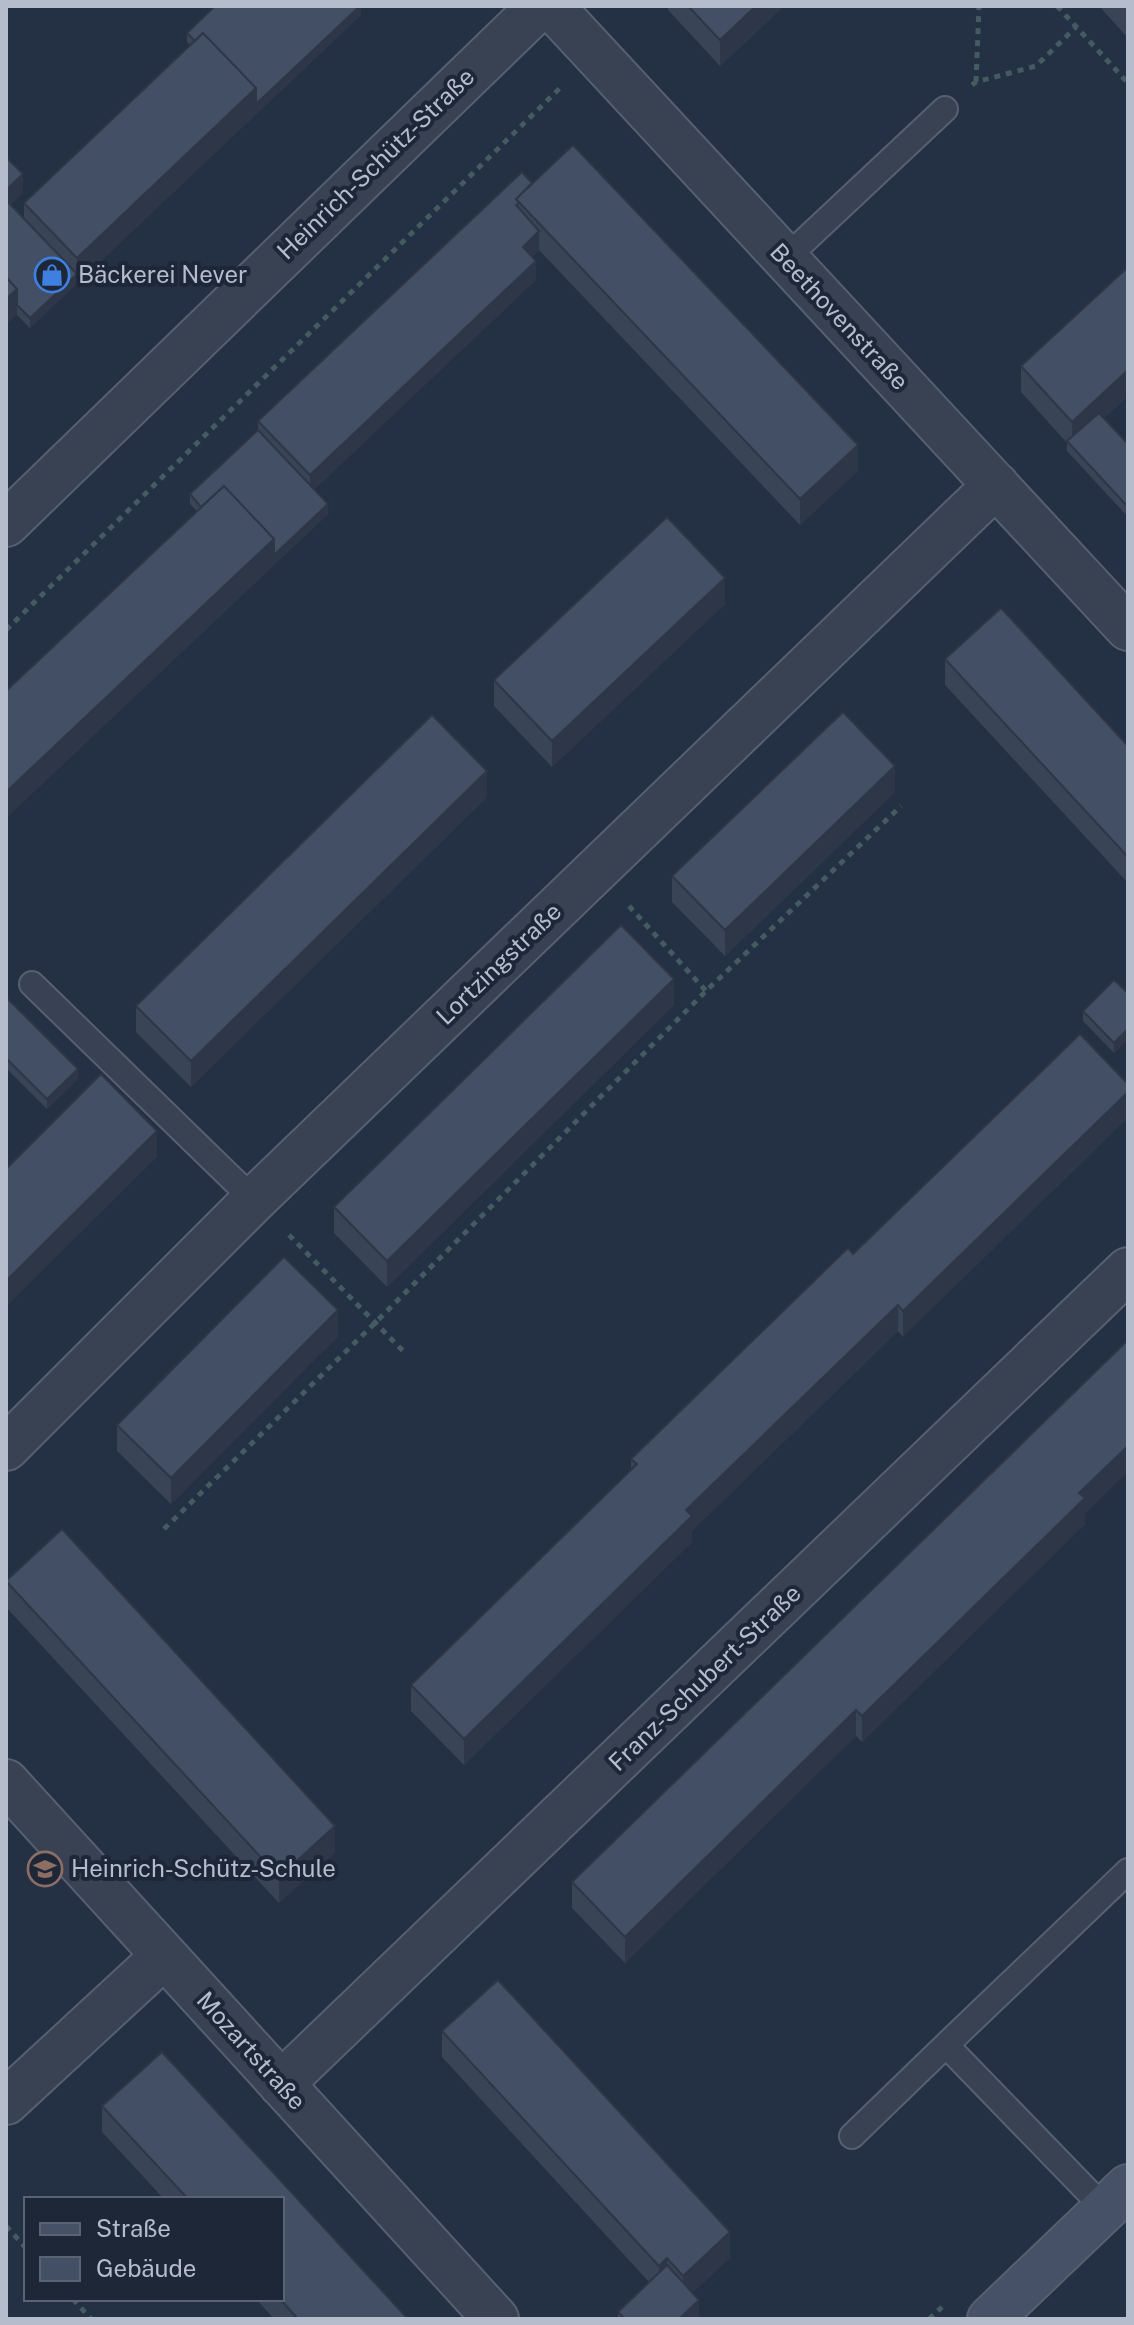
<svg xmlns="http://www.w3.org/2000/svg" width="1134" height="2325" font-family="'Public Sans',sans-serif">
	<style>
		.lines { fill: none; stroke-linecap: round; stroke-linejoin: round }
		.lane-casing { stroke: #566070; stroke-width: 28 }
		.street-casing { stroke: #566070; stroke-width: 48 }
		.secondary-casing { stroke: #566070; stroke-width: 48 }
		.path { stroke: #445c61; stroke-width: 5; stroke-dasharray: 6 6; stroke-linecap: butt }
		.lane { stroke: #384253; stroke-width: 24 }
		.street { stroke: #384253; stroke-width: 44 }
		.secondary { stroke: #465066; stroke-width: 44 }
		.wall { fill: #394457 }
		.shaded-wall { fill: #2e3747 }
		.building { fill: #424f65; stroke: #2e3747; stroke-width: 2 }
		.labels { text-anchor: middle; stroke-width: 8; stroke-linejoin: round; paint-order: stroke }
		.street-label { font-size: 24px; fill: #b5bdcd; stroke: #1d2738 }
		.poi-label { font-size: 24px; fill: #b5bdcd; stroke: #1d2738; text-anchor: start }
	</style>
	<rect width="100%" height="100%" fill="#243043"/>
	<g class="lines">
		<g class="lane-casing">
			<path id="lane" d="M 785,259 L 945,109
				M 32,984 L 254,1200
				M 852,2136 L 946,2045
				M 1105,2209 L 946,2045 L 1128,1871"/>
		</g>
		<g class="street-casing">
			<path id="street" d="M 551,6 L 1128,628
				M 6,524 L 540,6
				M 6,1448 L 254,1200 L 996,485
				M 6,1782 L 496,2319
				M 281,2084 L 1128,1270
				M 6,2102 L 164,1956"/>
		</g>
		<g class="secondary-casing">
			<path id="secondary" d="M 990,2319 L 1128,2187"/>
		</g>
		<path class="path" d="M 1057,6 L 1128,83
			M 976,82 L 979,6
			M 972,85 L 976,82 L 1036,66 L 1076,27
			M 6,630 L 560,88
			M 629,906 L 706,991
			M 289,1235 L 406,1354
			M 164,1529 L 375,1323 L 706,991 L 901,806
			M 6,2226 L 26,2248
			M 73,2299 L 91,2319
			M 929,2319 L 942,2307"/>
		<use href="#lane" class="lane"/>
		<use href="#street" class="street"/>
		<use href="#secondary" class="secondary"/>
	</g>
	<path class="wall" d="M 668,6 L 784,6 L 720,66 L 668,10 Z
		M 1099,6 L 1128,6 L 1128,38 Z
		M 361,15 L 30,328 L 17,315 L 6,157 L 23,193 L 10,205 L 24,219 L 24,203 L 190,45 L 187,42 L 187,33 Z
		M 532,183 L 858,471 L 800,525 L 539,250 L 532,257 L 536,280 L 314,489 L 328,514 L 6,818 L 197,511 L 190,504 L 190,494 L 258,430 L 258,421 Z
		M 1128,267 L 1128,396 L 1104,418 L 1128,444 L 1128,517 L 1067,451 L 1067,443 L 1021,392 L 1021,366 Z
		M 725,604 L 552,767 L 494,706 L 494,680 Z
		M 945,659 L 1128,746 L 1128,883 L 945,685 Z
		M 895,792 L 725,956 L 672,902 L 672,876 Z
		M 487,797 L 191,1087 L 136,1032 L 136,1006 Z
		M 1128,993 L 1128,1039 L 1114,1053 L 1083,1021 L 1083,1011 Z
		M 6,997 L 78,1079 L 47,1109 L 6,1068 Z
		M 674,1005 L 387,1287 L 334,1233 L 334,1207 Z
		M 1080,1034 L 903,1337 L 898,1331 L 692,1531 L 692,1542 L 464,1765 L 411,1711 L 411,1685 L 631,1470 L 631,1459 L 853,1254 Z
		M 338,1336 L 171,1504 L 117,1451 L 117,1425 Z
		M 1085,1514 L 1085,1524 L 862,1742 L 856,1736 L 625,1963 L 572,1908 L 572,1882 Z
		M 6,1581 L 335,1852 L 279,1903 L 6,1607 Z
		M 442,2031 L 730,2258 L 692,2293 L 699,2319 L 618,2319 L 618,2312 L 649,2282 L 442,2057 Z
		M 162,2052 L 408,2319 L 274,2319 L 256,2299 L 282,2299 L 282,2199 L 164,2199 L 102,2132 L 102,2106 Z"/>
	<path class="shaded-wall" d="M 361,6 L 361,15 L 77,284 L 77,258 L 256,88 Z
		M 756,6 L 784,6 L 720,66 L 720,40 Z
		M 23,174 L 23,193 L 6,208 L 6,190 Z
		M 539,231 L 539,250 L 523,265 L 523,247 Z
		M 536,261 L 536,280 L 310,494 L 310,475 Z
		M 77,274 L 77,284 L 30,328 L 30,318 Z
		M 17,289 L 17,315 L 6,325 L 6,299 Z
		M 1128,370 L 1128,396 L 1072,448 L 1072,422 Z
		M 858,445 L 858,471 L 800,525 L 800,499 Z
		M 328,504 L 328,514 L 6,818 L 6,792 L 274,539 Z
		M 725,578 L 725,604 L 552,767 L 552,741 Z
		M 895,766 L 895,792 L 725,956 L 725,930 Z
		M 487,771 L 487,797 L 191,1087 L 191,1061 Z
		M 674,979 L 674,1005 L 387,1287 L 387,1261 Z
		M 1128,1029 L 1128,1039 L 1114,1053 L 1114,1043 Z
		M 78,1069 L 78,1079 L 47,1109 L 47,1099 Z
		M 1128,1092 L 1128,1118 L 903,1337 L 903,1311 Z
		M 157,1131 L 157,1157 L 6,1307 L 6,1281 Z
		M 898,1305 L 898,1331 L 692,1531 L 692,1542 L 464,1765 L 464,1739 L 686,1510 Z
		M 338,1310 L 338,1336 L 171,1504 L 171,1478 Z
		M 1128,1446 L 1128,1472 L 1085,1514 L 1085,1524 L 862,1742 L 862,1716 L 1079,1493 Z
		M 856,1710 L 856,1736 L 625,1963 L 625,1937 Z
		M 335,1826 L 335,1852 L 279,1903 L 279,1877 Z
		M 730,2232 L 730,2258 L 683,2302 L 683,2276 Z
		M 667,2258 L 667,2284 L 659,2292 L 659,2266 Z
		M 699,2300 L 699,2319 L 679,2319 Z"/>
	<path class="building" d="M 215,6 L 360,6 L 256,104 L 256,88 L 203,33 L 195,41 L 187,33 Z
		M 688,6 L 756,6 L 720,40 Z
		M 203,33 L 256,88 L 77,258 L 24,203 Z
		M 573,145 L 858,445 L 800,499 L 516,199 Z
		M 6,157 L 23,174 L 6,190 Z
		M 522,172 L 532,183 L 516,199 L 519,203 L 516,205 L 539,231 L 523,247 L 536,261 L 310,475 L 258,421 Z
		M 6,200 L 77,274 L 30,318 L 17,305 L 17,289 L 6,277 Z
		M 1128,267 L 1128,370 L 1072,422 L 1021,366 Z
		M 6,277 L 17,289 L 6,299 Z
		M 1099,413 L 1128,444 L 1128,507 L 1067,441 Z
		M 258,430 L 328,504 L 274,555 L 274,539 L 224,486 L 201,507 L 190,494 Z
		M 224,486 L 274,539 L 6,792 L 6,691 Z
		M 667,517 L 725,578 L 552,741 L 494,680 Z
		M 1001,608 L 1128,746 L 1128,857 L 945,659 Z
		M 843,712 L 895,766 L 725,930 L 672,876 Z
		M 432,715 L 487,771 L 191,1061 L 136,1006 Z
		M 621,925 L 674,979 L 387,1261 L 334,1207 Z
		M 1114,980 L 1128,993 L 1128,1029 L 1114,1043 L 1083,1011 Z
		M 6,997 L 78,1069 L 47,1099 L 6,1058 Z
		M 1080,1034 L 1128,1084 L 1128,1092 L 903,1311 L 898,1305 L 686,1510 L 692,1516 L 464,1739 L 411,1685 L 637,1464 L 631,1459 L 848,1248 L 853,1254 Z
		M 101,1074 L 157,1131 L 6,1281 L 6,1169 Z
		M 284,1257 L 338,1310 L 171,1478 L 117,1425 Z
		M 1128,1340 L 1128,1446 L 1079,1493 L 1085,1498 L 862,1716 L 856,1710 L 625,1937 L 572,1882 Z
		M 62,1529 L 335,1826 L 279,1877 L 6,1581 Z
		M 498,1980 L 730,2232 L 683,2276 L 667,2258 L 659,2266 L 442,2031 Z
		M 162,2052 L 408,2319 L 298,2319 L 280,2299 L 282,2299 L 282,2199 L 188,2199 L 102,2106 Z
		M 667,2265 L 699,2300 L 679,2319 L 625,2319 L 618,2312 Z"/>
	<defs>
		<g id="shop-ring" transform="scale(1.8)"><circle r="9.5" fill="#1d2738" stroke="#3f7fe0" stroke-width="1.5"/><path d="M-5-2.5h2.3a2.7 3.5 0 0 1 5.4 0H5L5.5 6h-11ZM-1.5-2.5h3a1.5 2.3 0 0 0-3 0Z" fill="#3f7fe0"/></g>
		<g id="school-ring" transform="scale(1.8)"><circle r="9.5" fill="#1d2738" stroke="#8d6e63" stroke-width="1.5"/><path d="M0-5L7-2L0 1L-7-2ZM-4 1L0 2.5L4 1V4Q0 6-4 4Z" fill="#8d6e63"/></g>
	</defs>
	<g fill-rule="evenodd">
		<use href="#shop-ring" x="52" y="275"/>
		<use href="#school-ring" x="45" y="1869"/>
	</g>
	<g class="labels">
		<g class="street-label">
			<text transform="translate(376 164) rotate(-44)" y="8">Heinrich-Schütz-Straße</text>
			<text transform="translate(839 317) rotate(47)" y="8">Beethovenstraße</text>
			<text transform="translate(499 964) rotate(-44)" y="8">Lortzingstraße</text>
			<text transform="translate(705 1678) rotate(-44)" y="8">Franz-Schubert-Straße</text>
			<text transform="translate(251 2051) rotate(48)" y="8">Mozartstraße</text>
		</g>
		<g class="poi-label">
			<text x="78" y="283">Bäckerei Never</text>
			<text x="71" y="1877">Heinrich-Schütz-Schule</text>
		</g>
	</g>
	<rect width="1134" height="2325" fill="none" stroke="#b5bdcd" stroke-width="16"/>
	<rect x="24" y="2197" width="260" height="104" fill="#1d2738" stroke="#5a6374" stroke-width="2"/>
	<rect x="40" y="2223" width="40" height="12" fill="#465066" stroke="#5a6374" stroke-width="2"/>
	<text x="96" y="2237" font-size="24" fill="#b5bdcd">Straße</text>
	<rect x="40" y="2257" width="40" height="24" fill="#424f65" stroke="#5a6374" stroke-width="2"/>
	<text x="96" y="2277" font-size="24" fill="#b5bdcd">Gebäude</text>
</svg>
